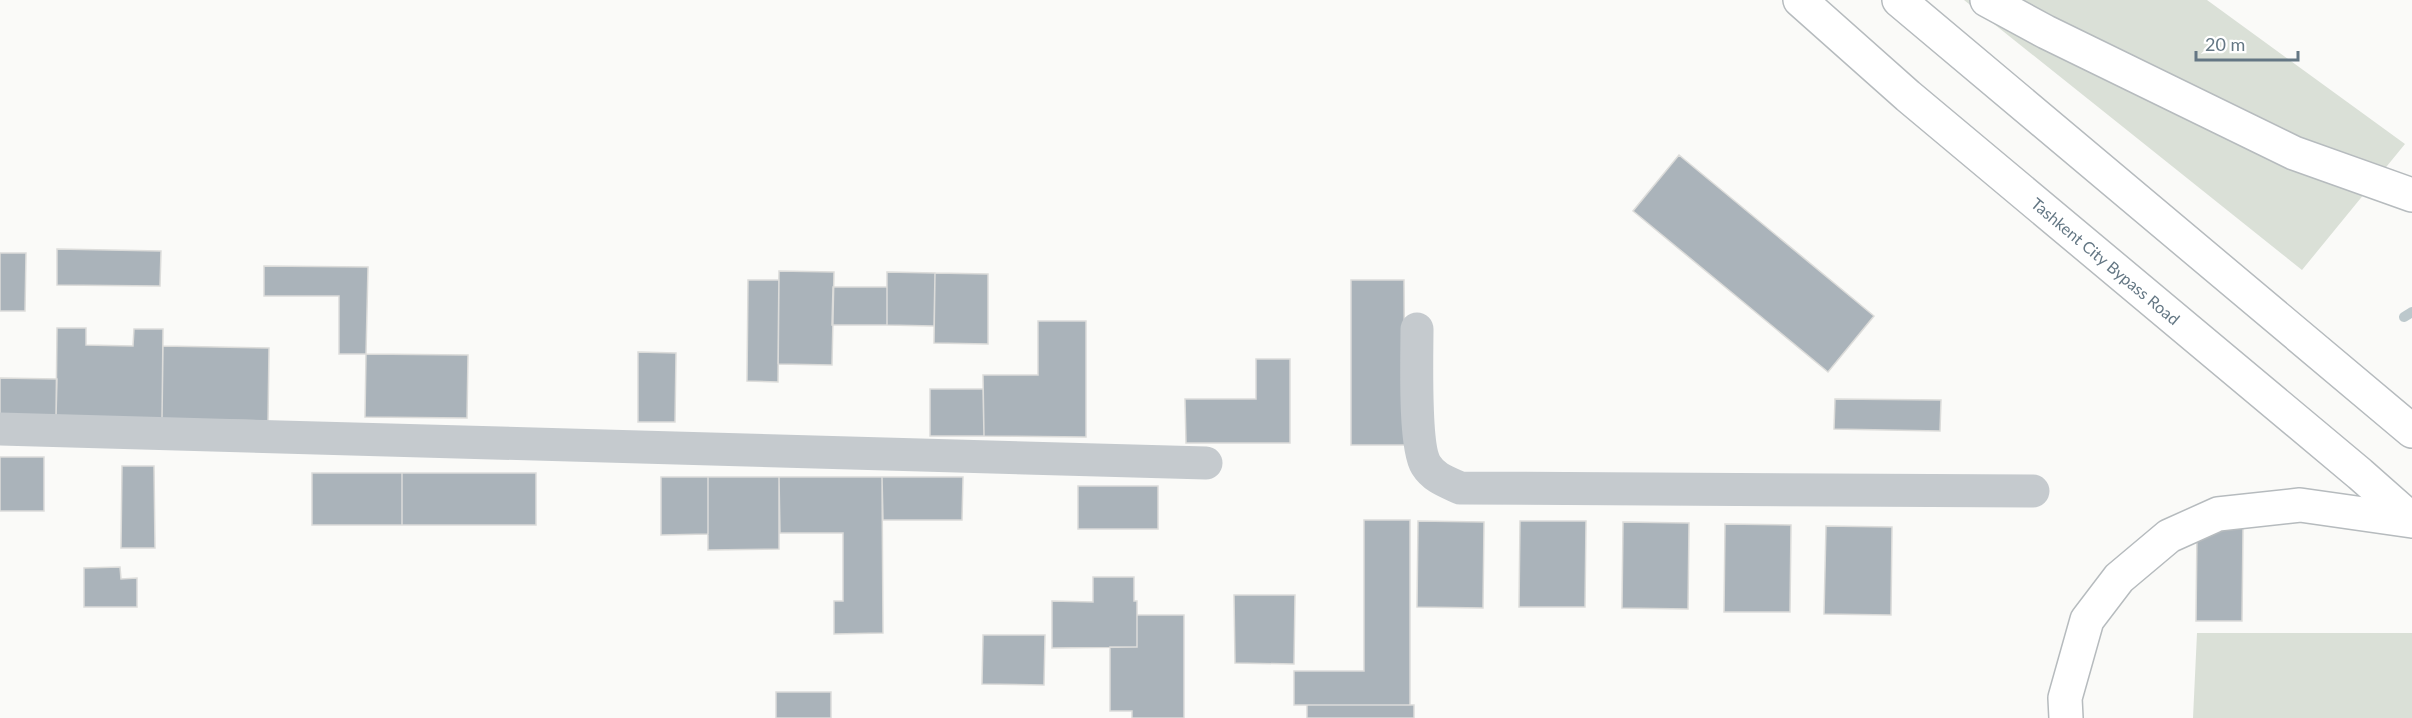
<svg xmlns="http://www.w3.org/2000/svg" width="2412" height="718" font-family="Lato,sans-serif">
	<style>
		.green { fill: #dae0d7 }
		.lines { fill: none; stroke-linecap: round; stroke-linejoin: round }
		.stream { stroke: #bcc8cc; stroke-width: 10 }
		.building { fill: #aab3ba; stroke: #dcdcda; stroke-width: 1.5 }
		.highway-casing { stroke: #b6bbbe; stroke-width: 36 }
		.minor { stroke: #c5cace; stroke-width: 33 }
		.highway { stroke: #fff; stroke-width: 33 }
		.labels { text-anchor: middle; stroke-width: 6; stroke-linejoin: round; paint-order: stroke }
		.street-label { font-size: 16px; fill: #647784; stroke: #fff }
	</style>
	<rect width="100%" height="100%" fill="#fafaf8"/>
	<path class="green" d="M 1964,0 L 2207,0 L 2405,144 L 2302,270 Z
		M 2197,633 L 2412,633 L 2412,718 L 2193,718 Z"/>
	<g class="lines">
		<path class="stream" d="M 2404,317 L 2412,312"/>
	</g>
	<path class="building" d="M 1679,155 L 1874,316 L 1828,372 L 1633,211 Z
		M 57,249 L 161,251 L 160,286 L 57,285 Z
		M 0,253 L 26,253 L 25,311 L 0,311 Z
		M 264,266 L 368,267 L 366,354 L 339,354 L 339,296 L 264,296 Z
		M 779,271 L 834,272 L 832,365 L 778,364 Z
		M 887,272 L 935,273 L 934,326 L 887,325 Z
		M 935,273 L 988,274 L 988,344 L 934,343 Z
		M 748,280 L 779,280 L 778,382 L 747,381 Z
		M 1351,280 L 1404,280 L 1405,445 L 1351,445 Z
		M 833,287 L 887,287 L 887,325 L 832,325 Z
		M 1038,321 L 1086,321 L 1086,437 L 984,436 L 983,375 L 1038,375 Z
		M 57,328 L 86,328 L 86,345 L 133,346 L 134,329 L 163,329 L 162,419 L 56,418 Z
		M 163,346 L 269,348 L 268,421 L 162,419 Z
		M 638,352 L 676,353 L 675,422 L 638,422 Z
		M 366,354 L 468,355 L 467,418 L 365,417 Z
		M 1256,359 L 1290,359 L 1290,443 L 1186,443 L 1185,399 L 1256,399 Z
		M 0,378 L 57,379 L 56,418 L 0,417 Z
		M 930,389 L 983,389 L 984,436 L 930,436 Z
		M 1835,399 L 1941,400 L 1940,431 L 1834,429 Z
		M 0,457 L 44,457 L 44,511 L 0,511 Z
		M 122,466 L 154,466 L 155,548 L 121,548 Z
		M 312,473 L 402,473 L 402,525 L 312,525 Z
		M 402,473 L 536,473 L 536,525 L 402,525 Z
		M 661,477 L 708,477 L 708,534 L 661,535 Z
		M 708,477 L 779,477 L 779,549 L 708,550 Z
		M 779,477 L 882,477 L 883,633 L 834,634 L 834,601 L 843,601 L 843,533 L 780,533 Z
		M 882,477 L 963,477 L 962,520 L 883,520 Z
		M 1078,486 L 1158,486 L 1158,529 L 1078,529 Z
		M 1364,520 L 1410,520 L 1410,705 L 1294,705 L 1294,671 L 1364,671 Z
		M 1418,521 L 1484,522 L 1483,608 L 1417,607 Z
		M 1520,521 L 1586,521 L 1585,607 L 1519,607 Z
		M 1623,522 L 1689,523 L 1688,609 L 1622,608 Z
		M 1725,524 L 1791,525 L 1790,612 L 1724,612 Z
		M 1826,526 L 1892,527 L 1891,615 L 1824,614 Z
		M 2197,528 L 2243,528 L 2242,621 L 2196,621 Z
		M 120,567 L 121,579 L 137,578 L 137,607 L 84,607 L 84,568 Z
		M 1093,577 L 1134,577 L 1134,601 L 1137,601 L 1137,647 L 1052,648 L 1052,601 L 1093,602 Z
		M 1234,595 L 1295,595 L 1294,664 L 1235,663 Z
		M 1137,615 L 1184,615 L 1184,718 L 1132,718 L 1132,711 L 1110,711 L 1110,647 L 1137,647 Z
		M 983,635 L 1045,635 L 1044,685 L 982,684 Z
		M 776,692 L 831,692 L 831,718 L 776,718 Z
		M 1307,705 L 1414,705 L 1414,718 L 1307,718 Z"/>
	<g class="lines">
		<g class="highway-casing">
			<g id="highway">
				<path id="s1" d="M 1800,0 L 1908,96 L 2360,474 L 2412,520"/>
				<path d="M 1899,0 L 2412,431"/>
				<path d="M 1987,0 L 2046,32 L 2294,153 L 2412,195"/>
				<path d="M 2066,718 L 2065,698 L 2087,620 L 2119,578 L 2169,536 L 2218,514 L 2300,505 L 2412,521"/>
			</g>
		</g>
		<path class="minor" d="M 1417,329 C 1417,356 1414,446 1426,465 C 1434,478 1447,482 1460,488 L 2033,491
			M 0,429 L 1206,463"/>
		<use href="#highway" class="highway"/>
	</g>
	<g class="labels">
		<g class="street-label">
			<text dy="6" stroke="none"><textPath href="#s1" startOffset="402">Tashkent City Bypass Road</textPath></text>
		</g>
	</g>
	<path d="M2196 51v9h102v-9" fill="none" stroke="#647784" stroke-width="3"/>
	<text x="2205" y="51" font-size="18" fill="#647784" stroke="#ffffff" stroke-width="4.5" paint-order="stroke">20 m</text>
</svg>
